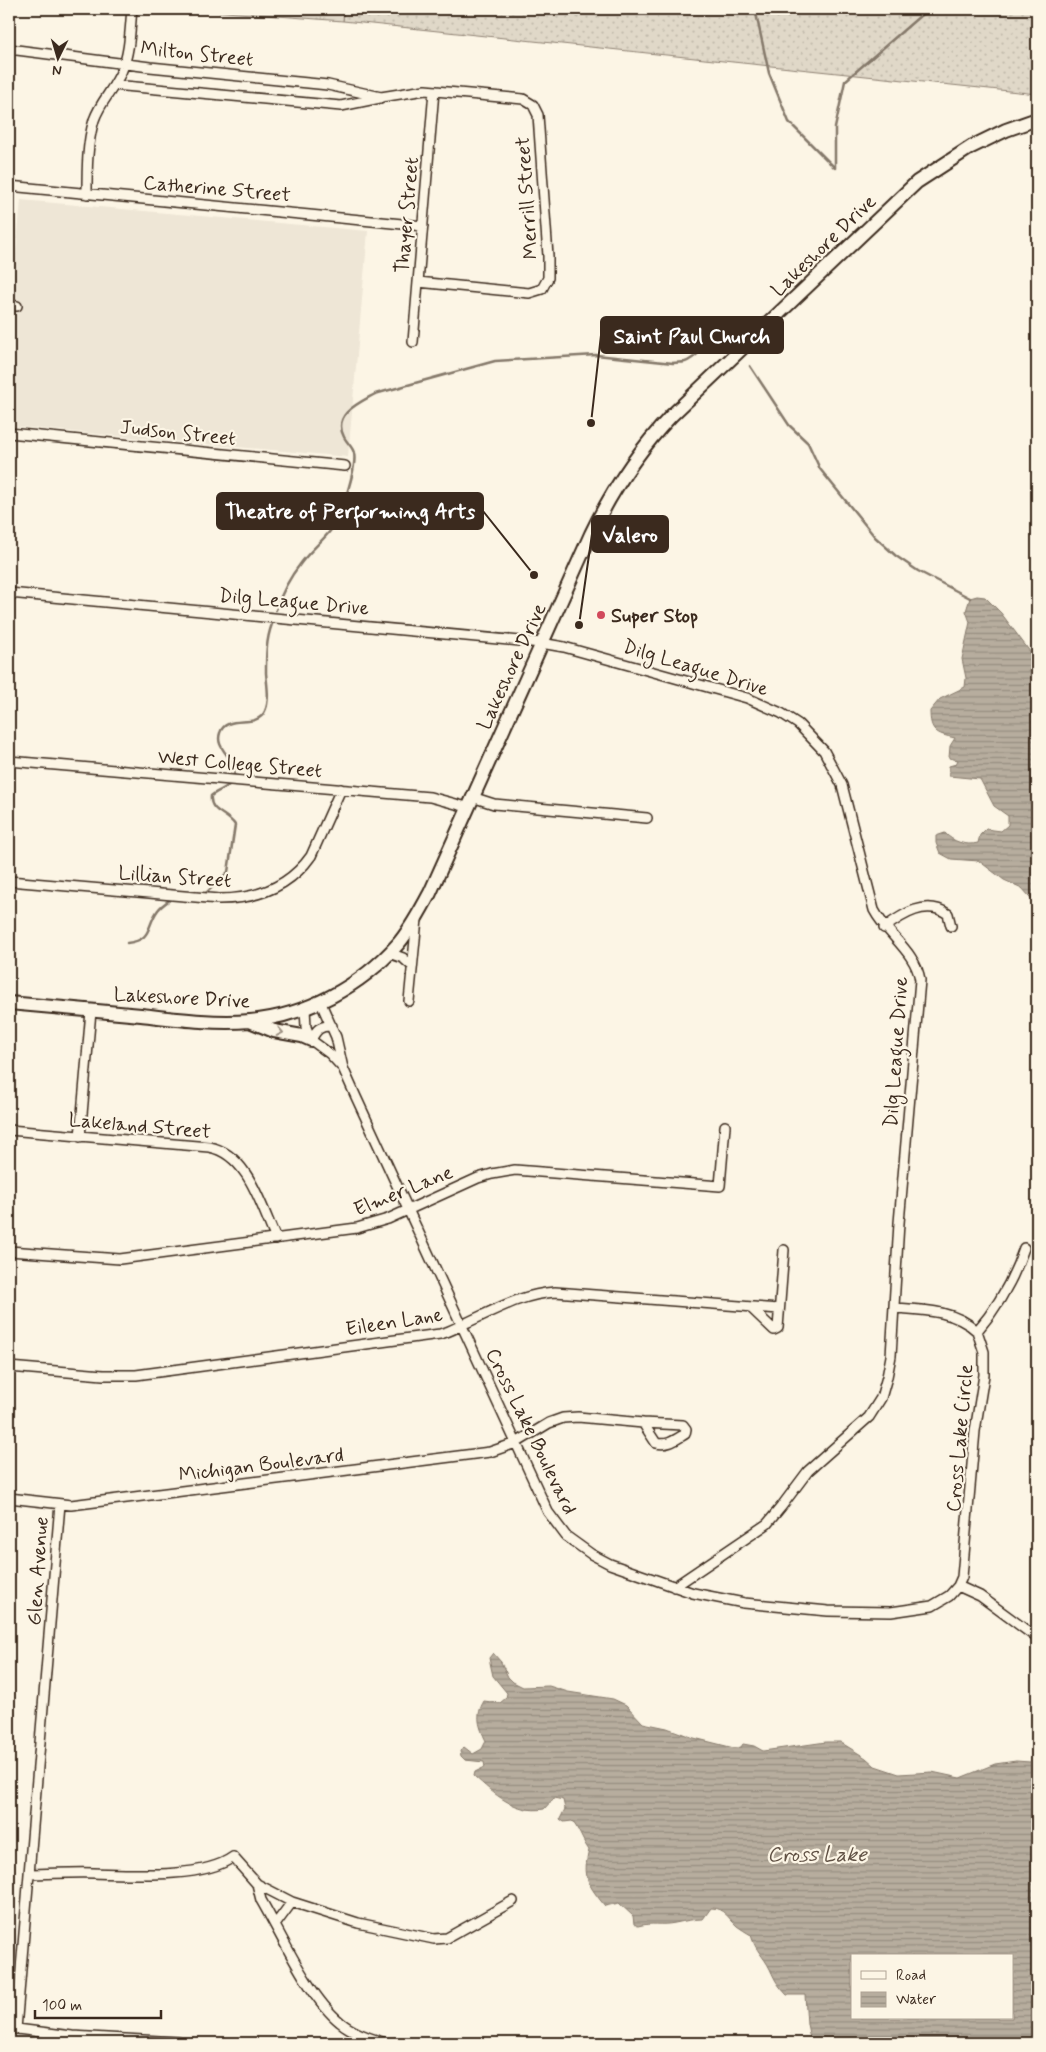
<svg xmlns="http://www.w3.org/2000/svg" width="1046" height="2052" font-family="Mynerve,sans-serif">
	<style>
		.built { fill: #eee6d6 }
		.grass { fill: url(#grass-dots); stroke: #8e8173 }
		.park { fill: url(#park-tufts); stroke: #8e8173 }
		.water { fill: url(#water-rules); stroke: #85796b; fill-rule: evenodd }
		.lines { fill: none; stroke-linecap: round; stroke-linejoin: round }
		.stream { stroke: #85796b; stroke-width: 2.5 }
		.minor-casing { stroke: #3b2a1e; stroke-width: 12 }
		.secondary-casing { stroke: #3b2a1e; stroke-width: 16 }
		.minor { stroke: #fcf5e5; stroke-width: 9 }
		.secondary { stroke: #fcf5e5; stroke-width: 12 }
		.oneway { stroke: #9c9082 }
		.poi-dot { fill: #d1495b; stroke: #fcf5e5; stroke-width: 2 }
		.labels { text-anchor: middle; stroke-width: 4.5; stroke-linejoin: round; paint-order: stroke }
		.street-label { font-size: 20px; fill: #3b2a1e; stroke: #fcf5e5 }
		.poi-label { font-size: 20px; font-weight: bold; fill: #3b2a1e; stroke: #fcf5e5; text-anchor: start }
		.water-label { font-size: 21px; font-style: italic; fill: #605144; stroke: #fcf5e5 }
		.leader { fill: none; stroke: #3b2a1e; stroke-width: 2 }
		.callout-dot { fill: #3b2a1e; stroke: #fcf5e5; stroke-width: 2 }
		.callout { fill: #3b2a1e; stroke: #3b2a1e; stroke-width: 2 }
		.callout-label { font-size: 21px; text-anchor: middle; font-weight: bold; fill: #fff }
	</style>
	<defs>
		<pattern id="grass-dots" width="8" height="8" patternUnits="userSpaceOnUse" patternTransform="scale(1.25)"><rect width="8" height="8" fill="#e0d8c8"/><path d="M2 2h.1M6 6h.1" fill="none" stroke="#c1baab" stroke-width="1.8" stroke-linecap="round"/></pattern>
		<pattern id="park-tufts" width="24" height="20" patternUnits="userSpaceOnUse" patternTransform="scale(1.25)"><rect width="24" height="20" fill="#e0d8c8"/><path d="M3 7l-1-3M5 7V3M7 7l1-3M15 17l-1-3M17 17v-4M19 17l1-3" fill="none" stroke="#c1baab"/></pattern>
		<pattern id="water-rules" width="6" height="5" patternUnits="userSpaceOnUse" patternTransform="scale(1.25)"><rect width="6" height="5" fill="#b7ad9e"/><path d="M0 2.5h6" fill="none" stroke="#968d80"/></pattern>
	</defs>
	<rect width="100%" height="100%" fill="#fcf5e5"/>
	<filter id="ink" filterUnits="userSpaceOnUse"><feTurbulence type="fractalNoise" baseFrequency=".02" numOctaves="2"/><feDisplacementMap in="SourceGraphic" scale="10" xChannelSelector="R" yChannelSelector="G"/><feConvolveMatrix kernelMatrix="1 2 1 2 8 2 1 2 1" color-interpolation-filters="sRGB"/></filter>
	<g filter="url(#ink)">
		<path class="built" d="M 21,200 L 368,231 L 348,457 L 9,426 L 9,332 Z"/>
		<path class="grass" d="M 344,9 L 1037,9 L 1037,94 L 343,21 Z"/>
		<path class="park" d="M 186,9 L 344,9 L 343,21 Z"/>
		<path class="water" d="M 977,596 L 985,597 L 1001,613 L 1037,661 L 1037,905 L 1022,888 L 1004,880 L 979,861 L 951,859 L 940,853 L 936,843 L 936,836 L 945,833 C 953,842 966,846 978,843 L 980,835 L 986,829 L 1001,831 L 1008,825 L 1008,816 L 994,806 L 980,779 L 949,776 L 949,766 L 956,764 L 958,760 L 949,758 L 950,746 L 955,738 C 936,734 930,731 930,711 L 940,699 L 965,687 L 966,678 L 962,659 L 970,622 L 966,611 L 970,598 Z
			M 493,1653 L 501,1662 L 508,1677 L 513,1682 L 523,1687 L 549,1686 L 568,1692 L 613,1699 L 626,1705 L 643,1723 L 667,1728 L 694,1738 L 734,1748 L 741,1747 L 743,1744 L 754,1746 L 763,1751 L 826,1742 L 840,1742 L 866,1758 L 875,1766 L 899,1774 L 932,1772 L 960,1778 L 995,1764 L 1016,1761 L 1030,1762 L 1037,1758 L 1037,2043 L 808,2043 L 810,2038 L 807,2024 L 805,1995 L 787,1995 C 777,1984 776,1982 770,1969 C 763,1955 756,1952 751,1935 C 746,1932 741,1929 737,1926 C 728,1918 724,1908 711,1908 L 703,1919 C 693,1919 685,1921 675,1923 C 661,1926 652,1922 638,1926 L 634,1924 L 633,1916 L 619,1903 L 605,1906 C 588,1885 582,1877 589,1850 C 583,1842 578,1827 572,1821 L 564,1822 L 560,1819 L 565,1809 L 563,1800 L 554,1798 L 544,1809 C 516,1814 494,1794 474,1776 L 475,1772 L 485,1767 L 484,1762 L 465,1760 L 461,1756 L 460,1751 L 464,1747 L 473,1754 L 482,1749 L 486,1741 C 479,1726 475,1716 484,1701 L 500,1703 L 506,1698 L 507,1693 L 493,1676 L 489,1658 ZM 852,1956 L 1012,1956 L 1012,2018 L 852,2018 Z"/>
		<g class="lines">
			<path class="stream" d="M 755,9 L 769,73 L 789,122 L 835,168
				M 835,168 L 835,128 L 845,81 L 928,9
				M 750,366 L 789,425 L 808,443 L 820,469 L 875,537 L 896,556 L 918,571 L 970,598
				M 276,610 C 281,594 290,577 301,563 C 315,544 335,533 342,509 C 346,496 357,466 354,453 C 353,447 347,443 344,437 C 332,414 359,403 375,394 L 495,361 L 596,355 L 673,363 C 676,362 681,363 685,362 C 701,357 709,333 729,343
				M 234,778 C 238,758 214,750 220,733 C 226,713 257,730 265,711 C 270,700 267,685 266,673 C 266,656 266,640 272,624
				M 205,894 L 228,872 L 235,825 C 227,813 209,812 211,796 C 216,791 223,790 229,785
				M 127,943 C 153,940 146,926 158,910 C 162,905 167,902 171,899"/>
			<g class="minor-casing">
				<path id="minor" d="M 9,49 L 150,67 L 328,85 L 381,97 L 425,90 L 523,99 L 533,105 L 538,115 L 548,256 L 548,278 L 542,289 L 529,293 L 418,282
					M 114,85 L 341,106 L 380,98
					M 9,186 L 423,226
					M 87,194 C 87,170 87,143 94,120 C 100,102 115,88 122,70 C 130,52 130,28 132,9
					M 9,305 L 17,306
					M 413,342 L 434,91
					M 9,433 L 345,466
					M 9,593 L 541,643 L 564,647 L 747,698 L 781,713 L 798,724 L 824,751 L 842,785 L 874,910 C 887,935 916,952 920,980 L 899,1223 L 891,1356 L 887,1377 L 881,1398 L 869,1417 L 808,1471 L 781,1507 L 767,1524 L 674,1587
					M 9,761 L 430,797 L 467,807
					M 472,797 L 494,804 L 647,818
					M 9,881 L 219,899 C 256,899 289,887 311,856 L 341,789
					M 884,928 C 903,914 926,899 948,914 L 951,926
					M 389,953 L 403,958 L 412,966
					M 320,1001 L 336,1037 L 343,1068 L 356,1097 L 548,1512 L 566,1536 L 591,1554 L 610,1564 L 693,1593 L 744,1603 L 828,1611 L 891,1612 L 932,1606 L 949,1596 L 958,1586 L 962,1577 L 975,1431 L 984,1375 L 984,1352 L 977,1331
					M 409,1001 L 417,919
					M 305,1008 L 306,1027 L 311,1040 L 330,1054 L 341,1066
					M 311,1040 C 316,1030 320,1025 332,1026
					M 9,1130 L 209,1147 C 248,1154 261,1206 276,1239
					M 80,1137 L 91,1011
					M 9,1251 L 120,1259 L 357,1228 L 388,1219 L 478,1178 L 492,1174 L 515,1170 L 720,1186 L 725,1126
					M 750,1307 L 774,1330 L 778,1328 L 784,1250
					M 895,1308 C 924,1310 954,1310 977,1331
					M 977,1331 C 998,1307 1014,1277 1024,1248
					M 9,1367 L 103,1375 L 136,1375 L 440,1334 C 450,1332 457,1327 466,1323 C 495,1310 522,1294 555,1292 L 779,1309
					M 643,1423 L 683,1425 L 686,1429 L 685,1434 C 675,1440 668,1446 656,1443 Z
					M 9,1498 L 71,1505 L 490,1452 L 516,1443 L 549,1423 L 563,1418 L 578,1417 L 643,1423
					M 958,1586 L 980,1596 L 1037,1638
					M 29,1874 C 51,1874 73,1872 94,1873 C 131,1874 203,1879 233,1857 L 257,1884 L 292,1902 L 358,1923 L 434,1939 L 447,1938 L 513,1901
					M 257,1884 L 261,1900 C 282,1936 309,1997 340,2022 C 353,2033 370,2038 385,2043
					M 275,1925 L 292,1902
					M 9,2028 L 72,2036 L 178,2042
					M 16,2029 L 60,1504
					M 647,2043 L 649,2043"/>
			</g>
			<g class="secondary-casing">
				<path id="secondary" d="M 9,1003 C 53,1007 97,1011 141,1015 C 177,1019 214,1024 250,1021 C 306,1016 361,986 398,944 C 411,929 420,911 430,893 L 591,534 C 612,490 638,451 671,416 L 917,182 L 971,147 L 1006,130 L 1037,119
					M 252,1022 L 274,1031 L 302,1036 L 311,1040"/>
			</g>
			<use href="#minor" class="minor"/>
			<use href="#secondary" class="secondary"/>
		</g>
		<defs><path id="oneway-chevron" d="M-2-3.5L2.5 0L-2 3.5" fill="none" stroke-width="1.6" stroke-linecap="round" stroke-linejoin="round" transform="scale(1.25)"/></defs>
		<use class="oneway" href="#oneway-chevron" transform="translate(280 1032) rotate(11)"/>
	</g>
	<circle class="poi-dot" cx="601" cy="615" r="5"/>
	<g class="labels">
		<g class="street-label">
			<text transform="translate(197 53) rotate(6)" y="7">Milton Street</text>
			<text transform="translate(217 188) rotate(5)" y="7">Catherine Street</text>
			<text transform="translate(526 198) rotate(-94)" y="7">Merrill Street</text>
			<text transform="translate(406 215) rotate(-85)" y="7">Thayer Street</text>
			<text transform="translate(823 245) rotate(-44)" y="7">Lakeshore Drive</text>
			<text transform="translate(178 432) rotate(6)" y="7">Judson Street</text>
			<text transform="translate(294 601) rotate(5)" y="7">Dilg League Drive</text>
			<text transform="translate(511 666) rotate(-65)" y="7">Lakeshore Drive</text>
			<text transform="translate(696 667) rotate(17)" y="7">Dilg League Drive</text>
			<text transform="translate(240 763) rotate(5)" y="7">West College Street</text>
			<text transform="translate(175 876) rotate(4)" y="7">Lillian Street</text>
			<text transform="translate(182 997) rotate(3)" y="7">Lakeshore Drive</text>
			<text transform="translate(895 1052) rotate(-86)" y="7">Dilg League Drive</text>
			<text transform="translate(140 1125) rotate(5)" y="7">Lakeland Street</text>
			<text transform="translate(403 1190) rotate(-22)" y="7">Elmer Lane</text>
			<text transform="translate(394 1321) rotate(-9)" y="7">Eileen Lane</text>
			<text transform="translate(532 1431) rotate(64)" y="7">Cross Lake Boulevard</text>
			<text transform="translate(959 1438) rotate(-85)" y="7">Cross Lake Circle</text>
			<text transform="translate(261 1464) rotate(-7)" y="7">Michigan Boulevard</text>
			<text transform="translate(37 1571) rotate(-86)" y="7">Glen Avenue</text>
		</g>
		<g class="poi-label">
			<text x="611" y="622">Super Stop</text>
		</g>
		<g class="water-label">
			<text x="817" y="1861">Cross Lake</text>
		</g>
	</g>
	<path class="leader" d="M591 423L601 335M534 575L483 511M579 625L592 534"/>
	<g class="callout-dot">
		<circle cx="591" cy="423" r="5"/>
		<circle cx="534" cy="575" r="5"/>
		<circle cx="579" cy="625" r="5"/>
	</g>
	<g class="callout">
		<rect x="601" y="317" width="182" height="36" rx="5"/>
		<rect x="217" y="493" width="266" height="36" rx="5"/>
		<rect x="592" y="516" width="76" height="36" rx="5"/>
	</g>
	<g class="callout-label">
		<text x="692" y="343">Saint Paul Church</text>
		<text x="350" y="518">Theatre of Performing Arts</text>
		<text x="630" y="542">Valero</text>
	</g>
	<rect width="1046" height="2052" fill="none" stroke="#fcf5e5" stroke-width="30"/>
	<rect x="15" y="15" width="1016" height="2022" fill="none" stroke="#3b2a1e" stroke-width="2" filter="url(#ink)"/>
	<rect x="851" y="1954" width="162" height="65" fill="#fcf5e5" stroke="#afa495"/>
	<rect x="861" y="1971" width="25" height="8" fill="#fcf5e5" stroke="#afa495"/>
	<text x="896" y="1980" font-size="15" fill="#3b2a1e">Road</text>
	<rect x="861" y="1992" width="25" height="15" fill="url(#water-rules)" stroke="#afa495"/>
	<text x="896" y="2004" font-size="15" fill="#3b2a1e">Water</text>
	<g transform="translate(58 58) rotate(185)" stroke="#fcf5e5" stroke-width="4" paint-order="stroke">
	<path d="M0-4L9 19L0 12L-9 19Z" fill="#3b2a1e"/>
	<text y="-8" font-size="14" font-weight="bold" text-anchor="middle" fill="#3b2a1e">N</text>
	</g>
	<path d="M35 2010v8h126v-8" fill="none" stroke="#3b2a1e" stroke-width="2.5"/>
	<text x="42" y="2010" font-size="15" fill="#3b2a1e" stroke="#fcf5e5" stroke-width="4" paint-order="stroke">100 m</text>
</svg>
